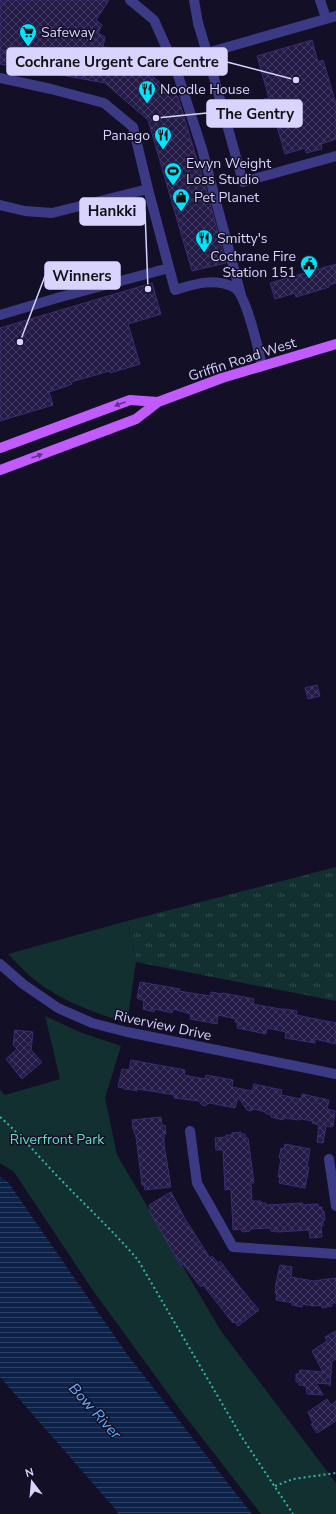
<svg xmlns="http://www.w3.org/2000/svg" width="336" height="1514" font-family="'Nunito Sans',sans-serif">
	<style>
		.grass { fill: url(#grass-tufts) }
		.green { fill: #12302f }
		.water { fill: url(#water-rules) }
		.building { fill: url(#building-cross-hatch); stroke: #3b2d73 }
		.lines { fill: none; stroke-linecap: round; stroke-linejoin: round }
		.path { stroke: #2fb8b0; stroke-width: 2; stroke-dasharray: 2 3; stroke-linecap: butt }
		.minor { stroke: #3d3a85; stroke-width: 10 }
		.major { stroke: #c25bff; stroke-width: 10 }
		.oneway { fill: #623188 }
		.labels { text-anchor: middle; stroke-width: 3; stroke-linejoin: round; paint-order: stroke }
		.poi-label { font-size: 14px; fill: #d9d4ff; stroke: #130f26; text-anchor: start }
		.street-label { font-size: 14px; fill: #d9d4ff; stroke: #130f26 }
		.park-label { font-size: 14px; fill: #5fe0c0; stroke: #130f26 }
		.water-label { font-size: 15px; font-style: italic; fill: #62b6ff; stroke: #130f26 }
		.leader { fill: none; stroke: #d9d4ff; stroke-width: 1.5 }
		.callout-dot { fill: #d9d4ff; stroke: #130f26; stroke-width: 1.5 }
		.callout { fill: #d9d4ff; stroke: #d9d4ff; stroke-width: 1.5 }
		.callout-label { font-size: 15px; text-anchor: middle; font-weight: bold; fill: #111 }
	</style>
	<defs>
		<pattern id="grass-tufts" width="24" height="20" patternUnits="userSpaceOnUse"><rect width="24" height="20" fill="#12302f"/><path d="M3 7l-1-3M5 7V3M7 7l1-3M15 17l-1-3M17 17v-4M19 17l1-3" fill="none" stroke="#344d4e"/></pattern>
		<pattern id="water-rules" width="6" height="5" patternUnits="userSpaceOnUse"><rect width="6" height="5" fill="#0c2248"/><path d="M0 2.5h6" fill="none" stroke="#2f4163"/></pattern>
		<pattern id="building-cross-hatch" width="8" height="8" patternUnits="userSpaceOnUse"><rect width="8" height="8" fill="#241b47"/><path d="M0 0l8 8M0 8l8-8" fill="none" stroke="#433b63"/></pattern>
	</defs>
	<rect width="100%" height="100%" fill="#130f26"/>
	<path class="grass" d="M 336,867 L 336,1001 L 136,962 L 127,921 Z"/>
	<path class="green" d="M 127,921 L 136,962 L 127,1023 C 93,1012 57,1000 30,976 C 22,969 15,961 8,954 Z
		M 45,1016 L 82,1033 L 121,1046 L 105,1098 L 117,1155 L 221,1331 L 336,1483 L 336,1514 L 261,1514 L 178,1407 L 94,1292 L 14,1172 L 0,1163 L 0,1090 L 5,1095 L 60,1079 Z"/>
	<path class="water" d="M 0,1177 L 8,1182 L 127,1354 L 252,1514 L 118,1514 L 117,1511 L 0,1377 Z"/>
	<path class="building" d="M 0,0 L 109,0 L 96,20 L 102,25 L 98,33 L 105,37 L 103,47 L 120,50 L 178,97 L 207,192 L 226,263 L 192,271 L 148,120 L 105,83 L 0,64 Z
		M 312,40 L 318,62 L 323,60 L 336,104 L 336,139 L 321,144 L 322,149 L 306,153 L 305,148 L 285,154 L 273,113 L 268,114 L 264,99 L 269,98 L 257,56 Z
		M 336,264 L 336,283 L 329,285 L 329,287 L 296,297 L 295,293 L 275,299 L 270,283 Z
		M 152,283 L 161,314 L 128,324 L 140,364 L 110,373 L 109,371 L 71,382 L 72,384 L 67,386 L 49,392 L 53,405 L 0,421 L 0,328 Z
		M 317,685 L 320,696 L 308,699 L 305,688 Z
		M 140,982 L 180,989 L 179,991 L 210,996 L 211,992 L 222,994 L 222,993 L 244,997 L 254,999 L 253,1004 L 280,1009 L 285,1009 L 297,1011 L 296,1015 L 336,1023 L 336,1044 L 315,1039 L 315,1043 L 285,1038 L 286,1032 L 267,1028 L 266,1034 L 237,1028 L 238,1023 L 235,1022 L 236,1019 L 218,1015 L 217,1024 L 190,1019 L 191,1014 L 173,1009 L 172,1013 L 155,1009 L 154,1012 L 143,1009 L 144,1001 L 137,998 Z
		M 15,1030 L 33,1032 L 31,1050 L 42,1062 L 22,1079 L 6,1059 L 17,1049 L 13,1045 Z
		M 131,1060 L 185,1070 L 184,1075 L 205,1079 L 206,1075 L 233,1080 L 232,1087 L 252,1091 L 254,1084 L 282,1090 L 281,1095 L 301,1099 L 302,1094 L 329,1100 L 327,1109 L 335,1111 L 333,1126 L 332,1127 L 326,1126 L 323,1143 L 317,1142 L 319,1125 L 312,1123 L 313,1121 L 301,1119 L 299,1120 L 284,1118 L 283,1120 L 271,1117 L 271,1115 L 265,1113 L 266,1112 L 253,1109 L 251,1111 L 247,1110 L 238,1097 L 235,1108 L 209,1103 L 205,1106 L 202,1105 L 199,1101 L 174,1098 L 175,1095 L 157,1092 L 137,1089 L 137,1091 L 128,1089 L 125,1090 L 124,1088 L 118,1087 L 122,1069 L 129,1070 Z
		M 161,1117 L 162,1126 L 165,1125 L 166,1134 L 164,1134 L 164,1144 L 171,1187 L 145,1190 L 144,1185 L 142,1185 L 136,1137 L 133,1129 L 132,1120 Z
		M 241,1132 L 241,1134 L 245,1134 L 245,1138 L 248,1138 L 254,1183 L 251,1183 L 252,1201 L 261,1201 L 261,1203 L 266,1203 L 266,1205 L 303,1203 L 302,1205 L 318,1204 L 318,1207 L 322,1207 L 322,1211 L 324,1211 L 325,1220 L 323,1220 L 323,1226 L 321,1226 L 322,1237 L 310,1238 L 309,1230 L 278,1232 L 271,1231 L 270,1228 L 250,1229 L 250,1231 L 242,1232 L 241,1229 L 233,1230 L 231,1189 L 225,1190 L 223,1150 L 216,1150 L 215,1138 L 226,1137 L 226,1135 L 232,1135 L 232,1133 Z
		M 285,1144 L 310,1149 L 307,1167 L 309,1167 L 305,1188 L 279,1183 L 280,1178 L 278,1177 L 281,1158 L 279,1158 L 281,1148 L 284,1149 Z
		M 171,1192 L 185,1219 L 210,1258 L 212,1256 L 218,1263 L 220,1261 L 239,1286 L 259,1310 L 238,1326 L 235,1322 L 233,1323 L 203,1285 L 201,1287 L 195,1280 L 183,1264 L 181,1266 L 149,1210 L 151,1209 L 149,1205 Z
		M 280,1265 L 292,1267 L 291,1277 L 313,1281 L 336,1278 L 336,1303 L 332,1303 L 332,1306 L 322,1308 L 322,1305 L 314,1306 L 302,1304 L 302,1307 L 292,1305 L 293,1303 L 276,1300 L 277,1294 L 275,1293 L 276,1288 L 275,1288 Z
		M 336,1331 L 336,1359 L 332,1361 L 330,1386 L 329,1384 L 316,1383 L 323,1395 L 307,1394 L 306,1386 L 299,1385 L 299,1382 L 296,1382 L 296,1374 L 299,1374 L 300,1370 L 323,1372 L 312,1351 L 327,1341 L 325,1337 Z
		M 327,1399 L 331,1405 L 336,1401 L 336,1421 L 317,1433 L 311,1424 L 313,1423 L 308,1412 Z"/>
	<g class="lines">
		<path class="path" d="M 0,1117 C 24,1138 43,1162 66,1185 C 90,1210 115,1233 138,1260 L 241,1436 L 293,1514
			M 275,1486 L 293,1479 L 336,1473"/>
		<path class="minor" d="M 130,0 L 154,20 L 176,69 L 202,149 L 241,295
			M 194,0 L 198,23 L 207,53
			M 320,0 L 326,18
			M 336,16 L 207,53 L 243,182 L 336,156
			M 0,78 L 51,89 L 104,103 L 133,127 L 148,189 L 175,290 C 194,284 216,277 235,288 C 246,295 259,351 262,366
			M 0,205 L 25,211 L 52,213 L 148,189
			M 0,315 L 57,298 L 169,268
			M 0,964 L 23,984 L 58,1008 L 92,1023 L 127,1032 L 336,1074
			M 190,1131 L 197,1183 L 233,1247 L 336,1254
			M 329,1159 L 336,1206"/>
		<path class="major" d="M 0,448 L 130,400 L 158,402
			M 0,470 L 136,419 L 158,402 L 222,378 L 336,344"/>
	</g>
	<defs><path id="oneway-solid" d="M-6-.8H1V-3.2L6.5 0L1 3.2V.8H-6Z"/></defs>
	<g class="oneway">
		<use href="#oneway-solid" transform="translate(120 404) rotate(160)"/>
		<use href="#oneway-solid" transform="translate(37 456) rotate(-20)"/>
	</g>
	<defs>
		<g id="supermarket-pin" transform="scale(0.9)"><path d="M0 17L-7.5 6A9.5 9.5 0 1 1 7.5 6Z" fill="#00e5ff" stroke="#130f26"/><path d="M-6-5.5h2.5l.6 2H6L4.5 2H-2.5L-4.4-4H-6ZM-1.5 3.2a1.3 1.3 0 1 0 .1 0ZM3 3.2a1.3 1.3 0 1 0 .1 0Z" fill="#111"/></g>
		<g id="restaurant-pin" transform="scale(0.9)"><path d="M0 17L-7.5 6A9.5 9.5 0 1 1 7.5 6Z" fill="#00e5ff" stroke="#130f26"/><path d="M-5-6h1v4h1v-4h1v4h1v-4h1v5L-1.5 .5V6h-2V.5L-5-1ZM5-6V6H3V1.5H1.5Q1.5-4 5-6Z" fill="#111"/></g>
		<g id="stadium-pin" transform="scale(0.9)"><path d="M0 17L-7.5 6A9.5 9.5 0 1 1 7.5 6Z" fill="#00e5ff" stroke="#130f26"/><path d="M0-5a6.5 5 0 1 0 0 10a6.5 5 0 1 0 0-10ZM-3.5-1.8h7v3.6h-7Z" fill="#111"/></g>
		<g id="shop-pin" transform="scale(0.9)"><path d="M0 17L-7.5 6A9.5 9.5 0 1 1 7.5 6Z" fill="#00e5ff" stroke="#130f26"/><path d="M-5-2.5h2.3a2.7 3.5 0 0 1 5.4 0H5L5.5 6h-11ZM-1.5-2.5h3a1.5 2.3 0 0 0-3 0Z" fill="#111"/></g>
		<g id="civic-pin" transform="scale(0.9)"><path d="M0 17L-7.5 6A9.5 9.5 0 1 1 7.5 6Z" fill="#00e5ff" stroke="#130f26"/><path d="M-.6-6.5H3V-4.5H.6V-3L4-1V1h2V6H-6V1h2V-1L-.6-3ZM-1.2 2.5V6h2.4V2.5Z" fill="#111"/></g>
	</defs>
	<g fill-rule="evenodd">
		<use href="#supermarket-pin" x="28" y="32"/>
		<use href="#restaurant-pin" x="147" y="89"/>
		<use href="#restaurant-pin" x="163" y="135"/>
		<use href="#stadium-pin" x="173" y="171"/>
		<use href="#shop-pin" x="181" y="197"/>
		<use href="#restaurant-pin" x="204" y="238"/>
		<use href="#civic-pin" x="309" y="264"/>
	</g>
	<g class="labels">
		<g class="poi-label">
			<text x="41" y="37">Safeway</text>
			<text x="160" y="94">Noodle House</text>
			<text x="150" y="140" text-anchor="end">Panago</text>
			<text x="186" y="168">Ewyn Weight<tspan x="186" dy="16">Loss Studio</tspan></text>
			<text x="194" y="202">Pet Planet</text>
			<text x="217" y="243">Smitty's</text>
			<text x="296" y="261" text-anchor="end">Cochrane Fire<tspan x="296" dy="16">Station 151</tspan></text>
		</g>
		<g class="street-label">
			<text transform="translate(242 359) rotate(-18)" y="5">Griffin Road West</text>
			<text transform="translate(163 1025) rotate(12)" y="5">Riverview Drive</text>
		</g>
		<g class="park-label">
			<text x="57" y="1144">Riverfront Park</text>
		</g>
		<g class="water-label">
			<text transform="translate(95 1411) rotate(48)" y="5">Bow River</text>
		</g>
	</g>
	<path class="leader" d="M296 80L227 62M156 118L207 113M148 289L145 211M20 342L45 276"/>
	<g class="callout-dot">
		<circle cx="296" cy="80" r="4"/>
		<circle cx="156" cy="118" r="4"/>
		<circle cx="148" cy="289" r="4"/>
		<circle cx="20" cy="342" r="4"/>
	</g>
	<g class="callout">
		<rect x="7" y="48" width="220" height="27" rx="4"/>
		<rect x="207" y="100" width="95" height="27" rx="4"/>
		<rect x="80" y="198" width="65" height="27" rx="4"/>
		<rect x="45" y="262" width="75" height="27" rx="4"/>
	</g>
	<g class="callout-label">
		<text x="117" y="67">Cochrane Urgent Care Centre</text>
		<text x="255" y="119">The Gentry</text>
		<text x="112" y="216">Hankki</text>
		<text x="82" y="281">Winners</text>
	</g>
	<g transform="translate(32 1482) rotate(344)" stroke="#130f26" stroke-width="3" paint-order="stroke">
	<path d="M0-3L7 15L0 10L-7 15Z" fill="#d9d4ff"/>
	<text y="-6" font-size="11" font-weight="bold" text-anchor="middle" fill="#d9d4ff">N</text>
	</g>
</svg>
